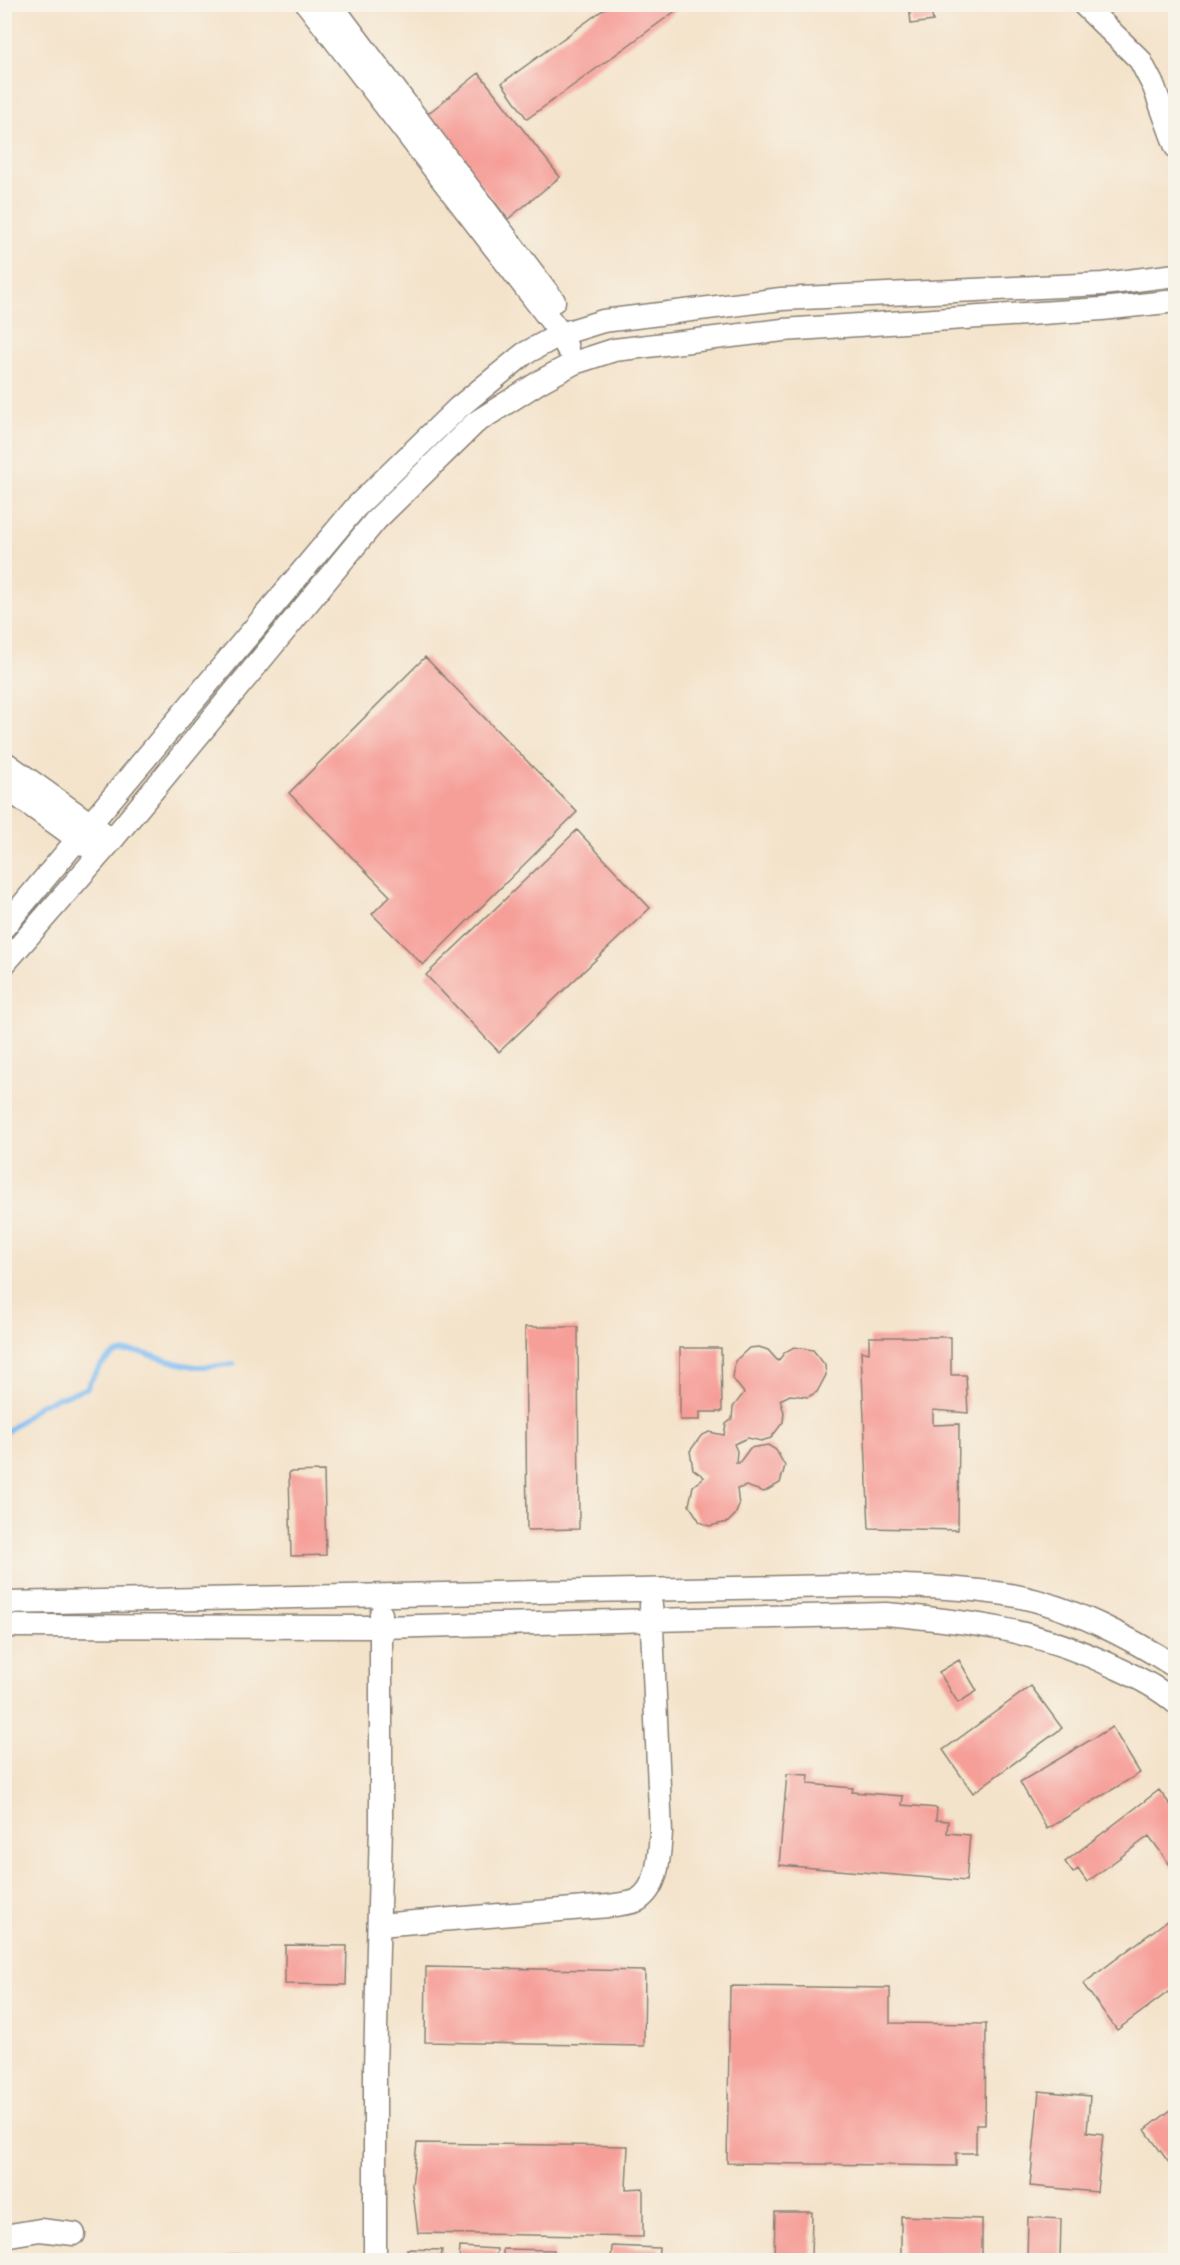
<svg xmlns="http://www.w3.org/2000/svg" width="1180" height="2265" font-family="'Gochi Hand',sans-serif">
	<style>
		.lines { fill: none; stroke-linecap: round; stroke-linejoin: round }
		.stream { stroke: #7fbef3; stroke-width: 5 }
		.building { fill: #f69f99 }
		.minor-casing { stroke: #888074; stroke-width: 25 }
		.minor { stroke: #fff; stroke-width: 22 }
	</style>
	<rect width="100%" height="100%" fill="#f7f3e8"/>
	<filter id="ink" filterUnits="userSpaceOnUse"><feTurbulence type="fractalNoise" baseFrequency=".0167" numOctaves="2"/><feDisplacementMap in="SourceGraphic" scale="12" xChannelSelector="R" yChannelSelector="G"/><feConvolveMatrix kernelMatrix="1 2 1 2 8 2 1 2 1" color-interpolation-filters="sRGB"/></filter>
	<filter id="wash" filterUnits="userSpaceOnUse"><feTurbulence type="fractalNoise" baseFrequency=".008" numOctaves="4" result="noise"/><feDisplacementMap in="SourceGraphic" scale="24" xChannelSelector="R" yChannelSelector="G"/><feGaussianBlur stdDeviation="1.35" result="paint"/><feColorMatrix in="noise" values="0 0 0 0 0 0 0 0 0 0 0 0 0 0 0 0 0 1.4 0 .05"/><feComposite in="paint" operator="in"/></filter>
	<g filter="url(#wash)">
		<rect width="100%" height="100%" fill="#f4e3cb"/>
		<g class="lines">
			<path class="stream" d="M 4,1434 L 41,1404 L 87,1388 C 116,1327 144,1359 192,1366 C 206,1368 221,1365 234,1364"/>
		</g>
		<g id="blocks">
			<path class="building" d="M 611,4 L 685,4 L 527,119 L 502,83 Z
				M 909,4 L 930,4 L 933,21 L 911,24 Z
				M 479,73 L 560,177 L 508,219 L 426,115 Z
				M 425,657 L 577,812 L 423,965 L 372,914 L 390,896 L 289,793 Z
				M 577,830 L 650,908 L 499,1052 L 426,975 Z
				M 525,1327 L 578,1327 L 579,1529 L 527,1530 Z
				M 869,1337 L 951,1337 L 951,1375 L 966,1375 L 968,1413 L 933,1410 L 933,1425 L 959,1424 L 958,1530 L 869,1528 L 861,1351 L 869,1353 Z
				M 759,1347 L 768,1350 L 778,1361 L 785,1352 L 794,1347 L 813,1350 L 825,1365 L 826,1375 L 817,1392 L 808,1397 L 790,1395 L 780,1400 L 784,1412 L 783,1422 L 771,1438 L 761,1441 L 748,1438 L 734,1444 L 737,1451 L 736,1463 L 739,1463 L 750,1448 L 768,1445 L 776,1450 L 785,1466 L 780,1483 L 764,1492 L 746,1486 L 737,1489 L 739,1506 L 735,1515 L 728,1522 L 709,1526 L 700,1522 L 689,1505 L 693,1486 L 704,1477 L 693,1469 L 690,1451 L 701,1436 L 709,1432 L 724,1435 L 726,1424 L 732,1419 L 733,1407 L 744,1393 L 733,1379 L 735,1361 L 749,1348 Z
				M 680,1348 L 721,1348 L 722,1412 L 700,1412 L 700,1420 L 680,1420 Z
				M 324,1471 L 326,1555 L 291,1556 L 289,1472 Z
				M 959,1660 L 977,1691 L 958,1703 L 939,1672 Z
				M 1031,1686 L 1062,1728 L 973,1793 L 943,1750 Z
				M 1112,1727 L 1140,1773 L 1047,1829 L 1020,1782 Z
				M 787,1774 L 809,1775 L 808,1784 L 853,1788 L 852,1792 L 903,1796 L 902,1805 L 937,1808 L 936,1820 L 948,1821 L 947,1833 L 970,1835 L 966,1881 L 779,1865 Z
				M 1159,1790 L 1176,1812 L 1176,1867 L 1173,1869 L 1149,1836 L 1087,1882 L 1078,1869 L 1073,1873 L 1065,1862 Z
				M 1176,1914 L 1176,1986 L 1117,2030 L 1083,1984 Z
				M 285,1945 L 347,1946 L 346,1985 L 285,1984 Z
				M 426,1967 L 645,1971 L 644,2046 L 425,2042 Z
				M 730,1986 L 890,1988 L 890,2023 L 986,2024 L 985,2124 L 976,2124 L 976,2153 L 956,2153 L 956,2166 L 727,2163 Z
				M 1039,2091 L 1090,2096 L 1087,2132 L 1103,2134 L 1097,2192 L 1030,2186 Z
				M 1176,2106 L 1176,2164 L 1172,2167 L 1145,2130 Z
				M 417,2143 L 628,2146 L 626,2189 L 643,2188 L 643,2237 L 418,2233 L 412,2185 Z
				M 775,2212 L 812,2212 L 811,2260 L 774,2260 Z
				M 901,2216 L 982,2219 L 982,2260 L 901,2260 Z
				M 1028,2217 L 1061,2219 L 1060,2260 L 1027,2260 Z
				M 612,2246 L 659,2248 L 658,2260 L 611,2260 Z
				M 460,2247 L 497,2249 L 496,2260 L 459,2260 Z
				M 407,2249 L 442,2250 L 441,2260 L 406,2260 Z
				M 503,2249 L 554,2250 L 554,2260 L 503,2260 Z
				M 227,2256 L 321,2257 L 321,2260 L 227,2260 Z"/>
		</g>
	</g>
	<g filter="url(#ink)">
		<use href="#blocks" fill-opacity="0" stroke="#888074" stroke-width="1.5"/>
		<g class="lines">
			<g class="minor-casing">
				<path id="minor" d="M 307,4 L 561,334 L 567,348
					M 331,4 L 554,301
					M 1083,4 L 1140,60 L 1154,87 L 1176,147
					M 4,762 L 103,833
					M 4,786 L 90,848
					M 4,927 L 356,507 L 458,408 L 524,354 L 561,334 L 603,321 L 781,299 L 1103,284 L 1176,275
					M 4,964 L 112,840 L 376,520 L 475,423 L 541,381 L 574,363 L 614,350 L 783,330 L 1102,309 L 1176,301
					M 4,1603 L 884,1585 C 928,1587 972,1588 1016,1596 C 1069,1606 1131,1638 1176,1667
					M 4,1626 L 381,1627 L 886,1614 C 973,1622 1037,1629 1117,1668 C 1137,1677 1159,1688 1176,1703
					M 379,1925 L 609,1906 C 618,1904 630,1904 638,1900 C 659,1886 659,1856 661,1833 L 651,1605
					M 4,2236 L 40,2230 L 74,2234
					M 375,2260 L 375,2069 L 381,1825 L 381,1614"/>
			</g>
			<use href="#minor" class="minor"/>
		</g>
	</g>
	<rect width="1180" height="2265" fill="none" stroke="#f7f3e8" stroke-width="24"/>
</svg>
